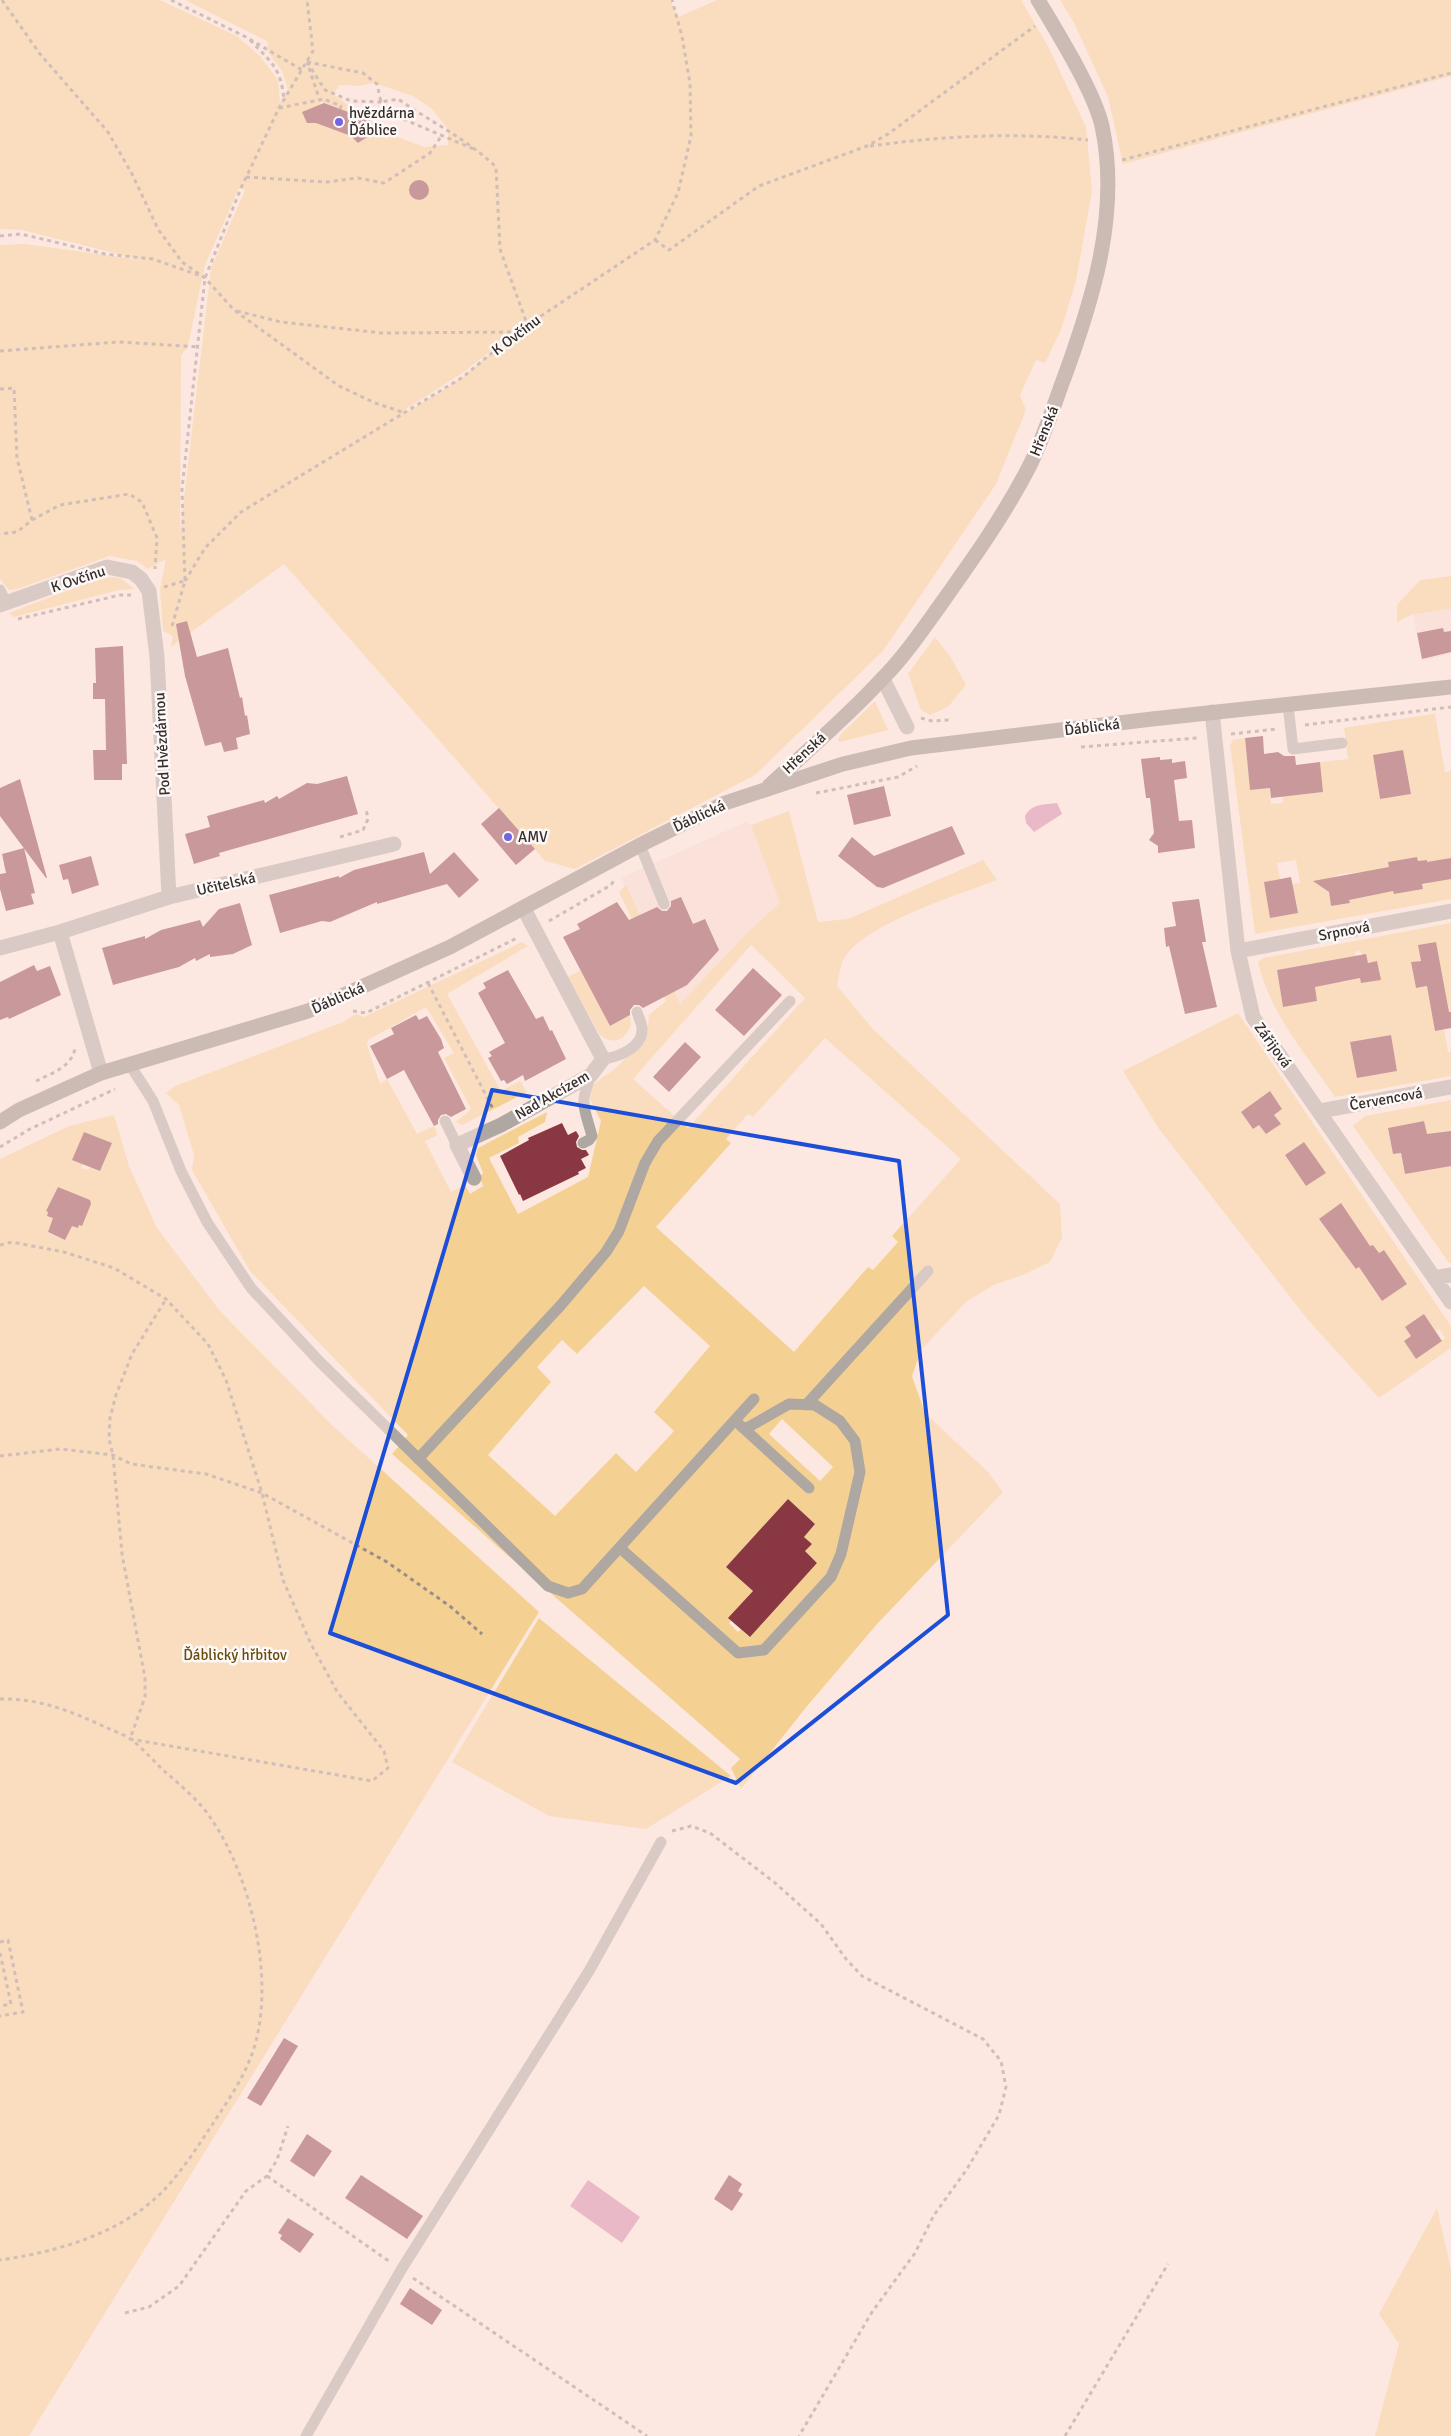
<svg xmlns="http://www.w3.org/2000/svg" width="1451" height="2436" font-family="Signika,sans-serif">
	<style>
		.built { fill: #f6d9d1 }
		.green { fill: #f4d193; fill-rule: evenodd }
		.water { fill: #d381a6 }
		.building { fill: #893843 }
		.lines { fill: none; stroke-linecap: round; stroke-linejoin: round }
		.path { stroke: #9b8d88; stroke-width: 3; stroke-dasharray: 4 4; stroke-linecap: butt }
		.lane { stroke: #aea7a2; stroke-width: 11 }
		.street { stroke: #aea7a2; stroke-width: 15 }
		.secondary { stroke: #90857e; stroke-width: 15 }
		.marked { fill: none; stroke: #1d4ed8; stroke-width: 4; stroke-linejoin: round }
		.poi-dot { fill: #7265e0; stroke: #fdf9f8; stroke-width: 2 }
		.labels { text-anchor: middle; stroke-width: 5; stroke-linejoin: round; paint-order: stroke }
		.poi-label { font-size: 15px; fill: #362e2b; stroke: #fdf9f8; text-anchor: start }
		.street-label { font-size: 15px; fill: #362e2b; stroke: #fdf9f8 }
		.park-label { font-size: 15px; fill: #684c0c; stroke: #fdf9f8 }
	</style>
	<rect width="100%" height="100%" fill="#fde8e1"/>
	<path class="built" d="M 1451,609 L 1451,654 L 1422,661 L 1413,614 Z
		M 746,822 L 751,825 L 780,903 L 749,931 L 680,1005 L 621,878 Z"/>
	<path class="green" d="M 0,0 L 160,0 L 237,36 L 260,56 L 278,80 L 280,102 L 288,89 L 282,71 L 269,54 L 267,41 L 185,0 L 670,0 L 678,17 L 717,0 L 1021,0 L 1049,48 L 1086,127 L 1092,191 L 1076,281 L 1061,330 L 1045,363 L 1036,360 L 1020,395 L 1026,410 L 996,484 L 883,651 L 755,775 L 575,869 L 545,861 L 284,564 L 171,647 L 173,636 L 163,631 L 160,589 L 166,559 L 148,569 L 137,561 L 110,556 L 17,589 L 9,590 L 0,579 L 0,245 L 25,244 L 142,260 L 22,230 L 0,229 ZM 374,83 L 413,96 L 431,108 L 448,129 L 448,145 L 424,147 L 374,128 L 371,117 L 367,137 L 360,141 L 353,137 L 315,122 L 307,122 L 306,110 L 314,107 L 318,109 L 321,102 L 357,115 L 358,113 L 333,94 L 340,85 L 359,86 ZM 239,188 L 245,190 L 211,268 L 180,532 L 181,356 L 188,346 L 205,265 ZM 518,330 L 463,377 L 406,413 L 406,409 L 461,374 Z
		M 1060,0 L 1451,0 L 1451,76 L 1123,164 L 1108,97 L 1074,23 Z
		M 1451,576 L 1451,609 L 1413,614 L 1397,622 L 1397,605 L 1420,580 Z
		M 112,577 L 120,578 L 135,589 L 119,590 L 14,617 L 9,613 L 100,578 Z
		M 935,637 L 950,656 L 966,685 L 948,707 L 930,715 L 921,710 L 908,674 Z
		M 875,701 L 888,730 L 840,742 L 838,740 L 840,735 Z
		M 1451,711 L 1435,714 L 1445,772 L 1451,771 L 1451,858 L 1448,859 L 1451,875 L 1451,899 L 1255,934 L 1230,745 L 1233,740 L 1245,738 L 1250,790 L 1270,788 L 1271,804 L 1283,803 L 1282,787 L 1297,785 L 1299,795 L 1323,792 L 1320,762 L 1348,759 L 1344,728 ZM 1403,750 L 1411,794 L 1380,799 L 1373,755 ZM 1417,857 L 1418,861 L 1427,860 L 1431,883 L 1422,885 L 1422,889 L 1394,894 L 1388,862 ZM 1296,860 L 1300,883 L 1292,884 L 1271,918 L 1264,882 L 1280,879 L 1277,863 ZM 1362,872 L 1366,896 L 1349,896 L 1350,903 L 1331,906 L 1328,889 L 1322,887 L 1321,883 L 1340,874 Z
		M 789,811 L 818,922 L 848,919 L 983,860 L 997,880 C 958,895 867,923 845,957 C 840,964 839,978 837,986 L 872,1028 L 1060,1204 L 1062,1238 L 1050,1262 L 1025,1274 L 994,1285 L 967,1301 L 921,1350 L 912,1376 L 925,1413 L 988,1472 L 1003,1492 L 878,1623 L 808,1705 L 741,1789 L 731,1768 L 740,1759 L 392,1454 L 408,1435 L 250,1271 L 192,1170 L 194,1155 L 179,1105 L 166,1093 L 175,1086 L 343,1022 L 356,1014 L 364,1017 L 522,942 L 528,946 L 447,994 L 501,1091 L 520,1081 L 527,1092 L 462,1125 L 456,1122 L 471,1109 L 444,1058 L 454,1053 L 426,1007 L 368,1040 L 367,1045 L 380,1084 L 387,1079 L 417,1134 L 434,1126 L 438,1135 L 425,1141 L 451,1192 L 465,1185 L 470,1194 L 483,1186 L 480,1177 L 483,1173 L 476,1155 L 478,1148 L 547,1112 L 545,1122 L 518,1137 L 519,1143 L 489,1158 L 518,1214 L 588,1177 L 601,1121 L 590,1099 L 591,1086 L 616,1068 L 647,1036 L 649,1015 L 666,1001 L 640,950 L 645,947 L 619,892 L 626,885 L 680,1004 L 749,931 L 780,903 L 751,825 ZM 751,945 L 805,998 L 688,1128 L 633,1079 ZM 825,1038 L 961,1159 L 892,1236 L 898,1242 L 873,1270 L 868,1267 L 794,1352 L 656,1227 L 731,1143 L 726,1139 L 748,1114 L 753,1117 ZM 644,1286 L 710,1346 L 654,1412 L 674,1431 L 636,1472 L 616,1453 L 555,1516 L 488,1455 L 551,1382 L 537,1367 L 562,1340 L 577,1354 ZM 782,1419 L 833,1467 L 820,1481 L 769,1434 ZM 788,1499 L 815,1524 L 804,1537 L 812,1544 L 805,1551 L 817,1563 L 749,1637 L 741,1629 L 738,1632 L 729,1623 L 731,1621 L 729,1618 L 753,1591 L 726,1567 Z
		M 1451,923 L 1451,1012 L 1433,1015 L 1444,1029 L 1448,1052 L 1451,1051 L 1451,1076 L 1335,1097 C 1306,1054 1270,1014 1258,962 L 1263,958 ZM 1436,942 L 1429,986 L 1416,988 L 1411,963 L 1422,960 L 1418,945 ZM 1360,951 L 1368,963 L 1377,961 L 1380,980 L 1361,983 L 1360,978 L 1343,982 L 1339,960 L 1356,956 L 1355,952 ZM 1311,964 L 1317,1001 L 1283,1007 L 1277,970 ZM 1390,1035 L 1397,1071 L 1358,1078 L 1351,1042 Z
		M 581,970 L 610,1026 L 630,1015 L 631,1025 C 625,1040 614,1046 600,1035 L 568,977 Z
		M 1238,1013 L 1451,1326 L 1451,1348 L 1379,1398 L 1308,1320 L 1159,1129 L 1123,1071 ZM 1270,1091 L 1282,1109 L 1274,1115 L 1280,1124 L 1266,1134 L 1259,1125 L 1253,1129 L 1241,1112 ZM 1303,1142 L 1326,1173 L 1306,1186 L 1285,1155 ZM 1341,1204 L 1360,1231 L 1338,1246 L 1319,1219 ZM 1373,1245 L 1379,1253 L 1384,1250 L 1407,1284 L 1382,1301 L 1359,1267 L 1356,1269 L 1350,1260 ZM 1424,1314 L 1436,1331 L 1439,1329 L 1445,1338 L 1416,1359 L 1404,1341 L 1411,1336 Z
		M 1451,1100 L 1451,1263 L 1449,1263 L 1353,1126 L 1365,1116 ZM 1424,1121 L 1429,1147 L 1428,1170 L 1405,1174 L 1401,1153 L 1393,1154 L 1388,1128 Z
		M 114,1115 L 129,1166 L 157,1228 L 220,1311 L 332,1425 L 539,1612 L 29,2436 L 0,2436 L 0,1159 L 69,1126 ZM 84,1132 L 111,1143 L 100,1171 L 90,1167 L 88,1170 L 81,1168 L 83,1164 L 73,1159 ZM 58,1187 L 63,1189 L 62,1192 L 79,1225 L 78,1228 L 74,1227 L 75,1223 L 73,1222 L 65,1240 L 48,1233 L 54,1215 L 47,1216 L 48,1212 L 46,1211 Z
		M 539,1618 L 731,1776 L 646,1829 L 549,1816 L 452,1762 Z
		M 1437,2208 L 1451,2269 L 1451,2436 L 1375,2436 L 1399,2344 L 1379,2314 Z"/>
	<path class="water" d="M 1057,803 L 1062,814 L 1034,832 L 1026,823 L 1025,816 C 1032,803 1044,805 1057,803 Z
		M 588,2180 L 640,2217 L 622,2243 L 570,2206 Z"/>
	<path class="building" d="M 324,103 L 370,120 L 367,130 L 369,136 L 358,143 L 351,136 L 316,123 L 307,123 L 302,112 Z
		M409 190a10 10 0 1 1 20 0a10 10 0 1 1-20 0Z
		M 187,621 L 197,657 L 228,648 L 240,698 L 242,697 L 245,716 L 247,715 L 250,734 L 236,738 L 238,749 L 224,752 L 221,742 L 205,746 L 185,676 L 176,624 Z
		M 1443,628 L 1444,632 L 1451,631 L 1451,652 L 1422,659 L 1417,633 Z
		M 123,646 L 127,764 L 122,764 L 122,780 L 94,780 L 93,750 L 106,750 L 105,699 L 93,699 L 93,683 L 96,683 L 95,648 Z
		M 1263,736 L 1264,754 L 1278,752 L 1284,756 L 1295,756 L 1296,765 L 1320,762 L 1323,792 L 1271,798 L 1270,788 L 1250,790 L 1245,738 Z
		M 1403,750 L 1411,794 L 1380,799 L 1373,755 Z
		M 1160,757 L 1160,760 L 1172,759 L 1172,763 L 1185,761 L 1187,778 L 1174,780 L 1179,821 L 1192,820 L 1195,848 L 1158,853 L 1158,846 L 1149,840 L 1154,833 L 1150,798 L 1146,798 L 1141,759 Z
		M 347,776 L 358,814 L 219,853 L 220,856 L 194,864 L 185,834 L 210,827 L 207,816 L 264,800 L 265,803 L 277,796 L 279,799 L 307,783 L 317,784 Z
		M 20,779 L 47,878 L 46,878 L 0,816 L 0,788 Z
		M 884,786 L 891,816 L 854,825 L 847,795 Z
		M 499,808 L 535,849 L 516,865 L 481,824 Z
		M 952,826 L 965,854 L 883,888 L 877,887 L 838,856 L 852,837 L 874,856 Z
		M 24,848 L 35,893 L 31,894 L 34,904 L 6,911 L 0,889 L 0,874 L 6,873 L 2,854 Z
		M 424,852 L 430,874 L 454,852 L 479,880 L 459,898 L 447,884 L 377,904 L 377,902 L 330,922 L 322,921 L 280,933 L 269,895 L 339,876 L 339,878 L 354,870 Z
		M 91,856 L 99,885 L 72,894 L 68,879 L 63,880 L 59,865 Z
		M 1417,857 L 1418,861 L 1427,860 L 1427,862 L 1451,858 L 1451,879 L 1422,884 L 1423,889 L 1394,894 L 1393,891 L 1349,900 L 1350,903 L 1331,906 L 1329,892 L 1313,881 L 1389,867 L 1388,862 Z
		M 1291,877 L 1298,913 L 1270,918 L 1264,882 Z
		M 681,897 L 693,924 L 705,919 L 719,950 L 687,985 L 643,1008 L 639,1005 L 634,1005 L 630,1010 L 630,1015 L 610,1026 L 563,937 L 580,929 L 577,924 L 617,902 L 629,920 L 657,907 L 662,911 L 667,911 L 671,906 L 671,901 Z
		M 1199,899 L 1206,942 L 1202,942 L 1217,1007 L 1185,1014 L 1169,946 L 1166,947 L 1164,928 L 1176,926 L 1172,902 Z
		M 240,903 L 252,945 L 233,954 L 210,957 L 210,954 L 196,961 L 195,958 L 179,967 L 113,985 L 102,948 L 145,936 L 145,939 L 161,930 L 200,920 L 203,927 L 219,909 Z
		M 1436,942 L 1449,1012 L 1451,1012 L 1451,1028 L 1435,1031 L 1427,986 L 1416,988 L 1411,962 L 1421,961 L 1418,945 Z
		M 1366,954 L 1368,963 L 1377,961 L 1381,980 L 1361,983 L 1360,978 L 1315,987 L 1317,1001 L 1283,1007 L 1277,970 Z
		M 34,965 L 37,971 L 50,966 L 61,995 L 9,1019 L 8,1017 L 0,1020 L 0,982 Z
		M 753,968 L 782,995 L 744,1036 L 715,1010 Z
		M 508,970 L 536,1019 L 543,1016 L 550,1031 L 552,1030 L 566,1059 L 525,1081 L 523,1075 L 507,1084 L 504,1080 L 501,1081 L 488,1058 L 492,1056 L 489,1052 L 505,1043 L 478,993 L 486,988 L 483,983 Z
		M 416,1015 L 419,1020 L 427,1016 L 441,1039 L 444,1048 L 438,1052 L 466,1109 L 451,1117 L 446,1114 L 441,1115 L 438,1120 L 438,1124 L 434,1126 L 404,1070 L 387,1079 L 370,1046 L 394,1034 L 391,1028 Z
		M 1391,1035 L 1397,1071 L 1357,1078 L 1350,1042 Z
		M 685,1042 L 701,1057 L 669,1092 L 653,1077 Z
		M 1270,1091 L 1282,1109 L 1274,1115 L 1281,1124 L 1266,1134 L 1259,1125 L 1253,1129 L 1241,1112 Z
		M 1424,1121 L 1427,1134 L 1451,1131 L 1451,1166 L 1405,1174 L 1401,1153 L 1393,1154 L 1388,1128 Z
		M 562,1123 L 568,1135 L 576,1131 L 579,1136 L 576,1142 L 577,1147 L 582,1150 L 586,1150 L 589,1155 L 581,1159 L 586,1168 L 578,1172 L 579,1174 L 523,1201 L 520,1194 L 519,1195 L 500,1156 L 529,1140 L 528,1138 Z
		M 84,1132 L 112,1143 L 100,1171 L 72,1160 Z
		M 1304,1142 L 1326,1173 L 1306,1186 L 1285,1155 Z
		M 58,1187 L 90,1200 L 91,1204 L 82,1226 L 79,1225 L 78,1228 L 72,1226 L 65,1240 L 48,1232 L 53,1218 L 47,1216 L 48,1212 L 46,1211 Z
		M 1341,1203 L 1370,1246 L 1373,1245 L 1379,1253 L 1384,1250 L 1407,1284 L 1382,1301 L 1359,1267 L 1356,1269 L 1319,1219 Z
		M 1424,1314 L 1442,1341 L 1416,1359 L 1404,1341 L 1411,1336 L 1405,1327 Z
		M 788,1499 L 815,1524 L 804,1537 L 812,1544 L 805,1551 L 817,1563 L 750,1637 L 728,1618 L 753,1591 L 726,1567 Z
		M 284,2038 L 298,2046 L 261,2106 L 247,2098 Z
		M 307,2134 L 332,2151 L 314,2177 L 290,2161 Z
		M 361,2175 L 423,2216 L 407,2239 L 345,2198 Z
		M 729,2175 L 742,2184 L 738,2191 L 743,2194 L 732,2211 L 714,2199 Z
		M 288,2218 L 314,2234 L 300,2253 L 280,2239 L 282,2235 L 278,2233 Z
		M 410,2288 L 442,2310 L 432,2325 L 400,2304 Z"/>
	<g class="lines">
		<path class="path" d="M 2,0 L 40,54 L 108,132 L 132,174 L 158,229 L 182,262 L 205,278 L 234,310 L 339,386 L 375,403 L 405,413
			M 171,0 L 246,37 L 302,70
			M 250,40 C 272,63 281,68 284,100
			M 307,62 L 363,73 L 377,84 L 381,102 L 398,99 C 431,122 467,139 496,167 L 500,249 L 527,324
			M 307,62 L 325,90 L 351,101 L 381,102 L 396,116 L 476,150
			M 309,68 L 320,101
			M 279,108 L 324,99 L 341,106 L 340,109
			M 870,146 C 942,136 1016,132 1088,140
			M 1122,160 L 1451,73
			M 246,177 L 327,182 L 358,178 L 384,183 L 430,153 L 442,135
			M 0,236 L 21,234 L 105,254 L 153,259 L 201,276
			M 655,240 L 669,250 L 759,186 L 867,146 L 888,134 L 1035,26
			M 237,311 L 281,322 L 382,333 L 516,332
			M 0,351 L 118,342 L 199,347
			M 0,389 L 14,388 L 17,458 L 32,520 L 17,532 L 0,534
			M 32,520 L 60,505 L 129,494 L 142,502 L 157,538 L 155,569
			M 185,581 L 205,548 L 241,512 L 463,377 L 517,332 L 655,240 L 678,193 L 691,136 L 690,84 L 682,36 L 672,0
			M 164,587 L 184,581
			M 18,619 L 120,595 L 131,595
			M 172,626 L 185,581 L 182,489 L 205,278 L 241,188 L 279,108 L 313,51 L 307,0
			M 921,718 L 932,721 L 950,720
			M 1305,725 L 1451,707
			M 1231,734 L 1277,729
			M 1081,747 L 1197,738
			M 816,793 L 898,777 L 917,766
			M 340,837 L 363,830 L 368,819 L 366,809
			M 549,921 L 611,885 L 615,879
			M 428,983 L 493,1109
			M 353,1011 L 366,1013 L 519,937
			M 36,1081 C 52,1073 72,1067 75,1048
			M 0,1147 L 30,1129 L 115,1089
			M 0,1245 L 12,1242 L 64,1252 L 114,1268 L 166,1299 L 208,1344 L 226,1380 L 262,1493 L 283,1580 L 311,1644 L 338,1693 L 384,1751 L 388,1768 L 372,1781 L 130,1739 L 145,1697 L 145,1678 L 122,1554 L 113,1455 L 109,1439 L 110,1418 L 116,1395 L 132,1354 L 166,1299
			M 0,1456 L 60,1449 L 113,1455 L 131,1464 L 206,1474 L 262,1493 L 387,1562 L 451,1607 L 482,1634
			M 0,1699 C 38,1698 71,1711 105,1727 C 113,1731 124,1734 132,1740 C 142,1748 152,1759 162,1769 C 179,1784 200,1801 212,1820 C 252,1879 276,1983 253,2051 C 244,2078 227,2102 212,2125 C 196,2149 179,2176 158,2196 C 116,2235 56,2252 0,2260
			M 672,1831 L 691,1826 L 710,1833 L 774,1882 L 821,1924 L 846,1959 L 862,1976 L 983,2039 L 1001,2061 L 1006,2087 L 999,2115 L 967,2169 L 934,2215 L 915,2253 L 872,2312 L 799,2436
			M 0,1942 L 8,1940 L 23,2012 L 0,2016
			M 0,1953 L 11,2004 L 0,2006
			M 267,2176 L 390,2262
			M 413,2278 L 647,2436
			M 125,2313 L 149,2307 L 179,2286 L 246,2191 L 267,2176 L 277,2160 L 288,2126
			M 1065,2436 L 1168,2264"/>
		<path class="lane" d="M 0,590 L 6,603
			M 1288,705 L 1293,749 L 1342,743
			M 640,845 L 664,904
			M 603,1059 C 619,1057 644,1047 642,1027 C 641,1022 638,1016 637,1012
			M 130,1065 L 153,1101 L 181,1171 L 207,1222 L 251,1288 L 320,1362 L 548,1586 L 568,1593 L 582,1589 L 754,1399
			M 445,1121 L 457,1145
			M 583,1143 L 589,1140 L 592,1136 C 584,1106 579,1105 591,1075
			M 806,1405 L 928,1271
			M 740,1425 L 809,1488
			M 418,1459 L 561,1305 L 606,1252 L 619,1231 L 645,1163 L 658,1141 L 790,1001
			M 620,1548 L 738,1653 L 764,1650 L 831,1577 L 841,1554 L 860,1472 L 855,1441 L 840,1421 L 815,1405 L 789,1404 L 745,1429
			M 306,2436 L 401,2270 L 589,1971 L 661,1842"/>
		<path class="street" d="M 0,605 L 107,567 L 132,572 L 141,579 L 149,591 L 157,657 L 169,897
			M 883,679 L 907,727
			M 1212,712 L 1238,951 L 1253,1017 L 1451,1302
			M 60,932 L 101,1073
			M 0,948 L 60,932 L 169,897 L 394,844
			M 1238,951 L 1451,911
			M 1320,1111 L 1451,1087
			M 474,1178 L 457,1145 L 501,1125 L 591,1075 L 603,1059 L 524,909
			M 1434,1278 L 1451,1275"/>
		<path class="secondary" d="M 769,786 C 807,751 847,717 882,679 C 904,657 923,629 941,604 C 973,559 1005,514 1030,465 C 1042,441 1051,414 1060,389 C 1091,306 1121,215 1102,126 C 1094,91 1057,32 1038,0
			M 0,1122 L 19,1110 L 101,1073 L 308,1011 L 450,947 L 640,845 L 725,803 L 843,764 L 911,748 L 953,743 L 1152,719 L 1451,687"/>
	</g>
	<path d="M0 0H1451V2436H0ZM 492,1090 L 899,1161 L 948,1615 L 736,1783 L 330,1633 Z" fill="#fde8e1" fill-opacity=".55" fill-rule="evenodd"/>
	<path class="marked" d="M 492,1090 L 899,1161 L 948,1615 L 736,1783 L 330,1633 Z"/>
	<g class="poi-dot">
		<circle cx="339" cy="122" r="5"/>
		<circle cx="508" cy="837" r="5"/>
	</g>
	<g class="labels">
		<g class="poi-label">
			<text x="349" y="118">hvězdárna<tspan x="349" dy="17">Ďáblice</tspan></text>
			<text x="518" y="842">AMV</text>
		</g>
		<g class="street-label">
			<text transform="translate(516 335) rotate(-37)" y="5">K Ovčínu</text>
			<text transform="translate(1044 431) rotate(-68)" y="5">Hřenská</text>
			<text transform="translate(78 579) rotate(-18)" y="5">K Ovčínu</text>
			<text transform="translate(1092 727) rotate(-7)" y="5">Ďáblická</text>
			<text transform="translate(162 744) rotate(-93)" y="5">Pod Hvězdárnou</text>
			<text transform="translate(804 753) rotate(-43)" y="5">Hřenská</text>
			<text transform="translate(699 816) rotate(-25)" y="5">Ďáblická</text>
			<text transform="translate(226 884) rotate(-13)" y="5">Učitelská</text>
			<text transform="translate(1344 931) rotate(-11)" y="5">Srpnová</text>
			<text transform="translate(338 998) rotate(-24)" y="5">Ďáblická</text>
			<text transform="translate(1273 1045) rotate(54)" y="5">Zářijová</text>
			<text transform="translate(552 1095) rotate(-30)" y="5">Nad Akcízem</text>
			<text transform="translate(1386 1099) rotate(-10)" y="5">Červencová</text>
		</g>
		<g class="park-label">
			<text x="235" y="1660">Ďáblický hřbitov</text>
		</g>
	</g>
</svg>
